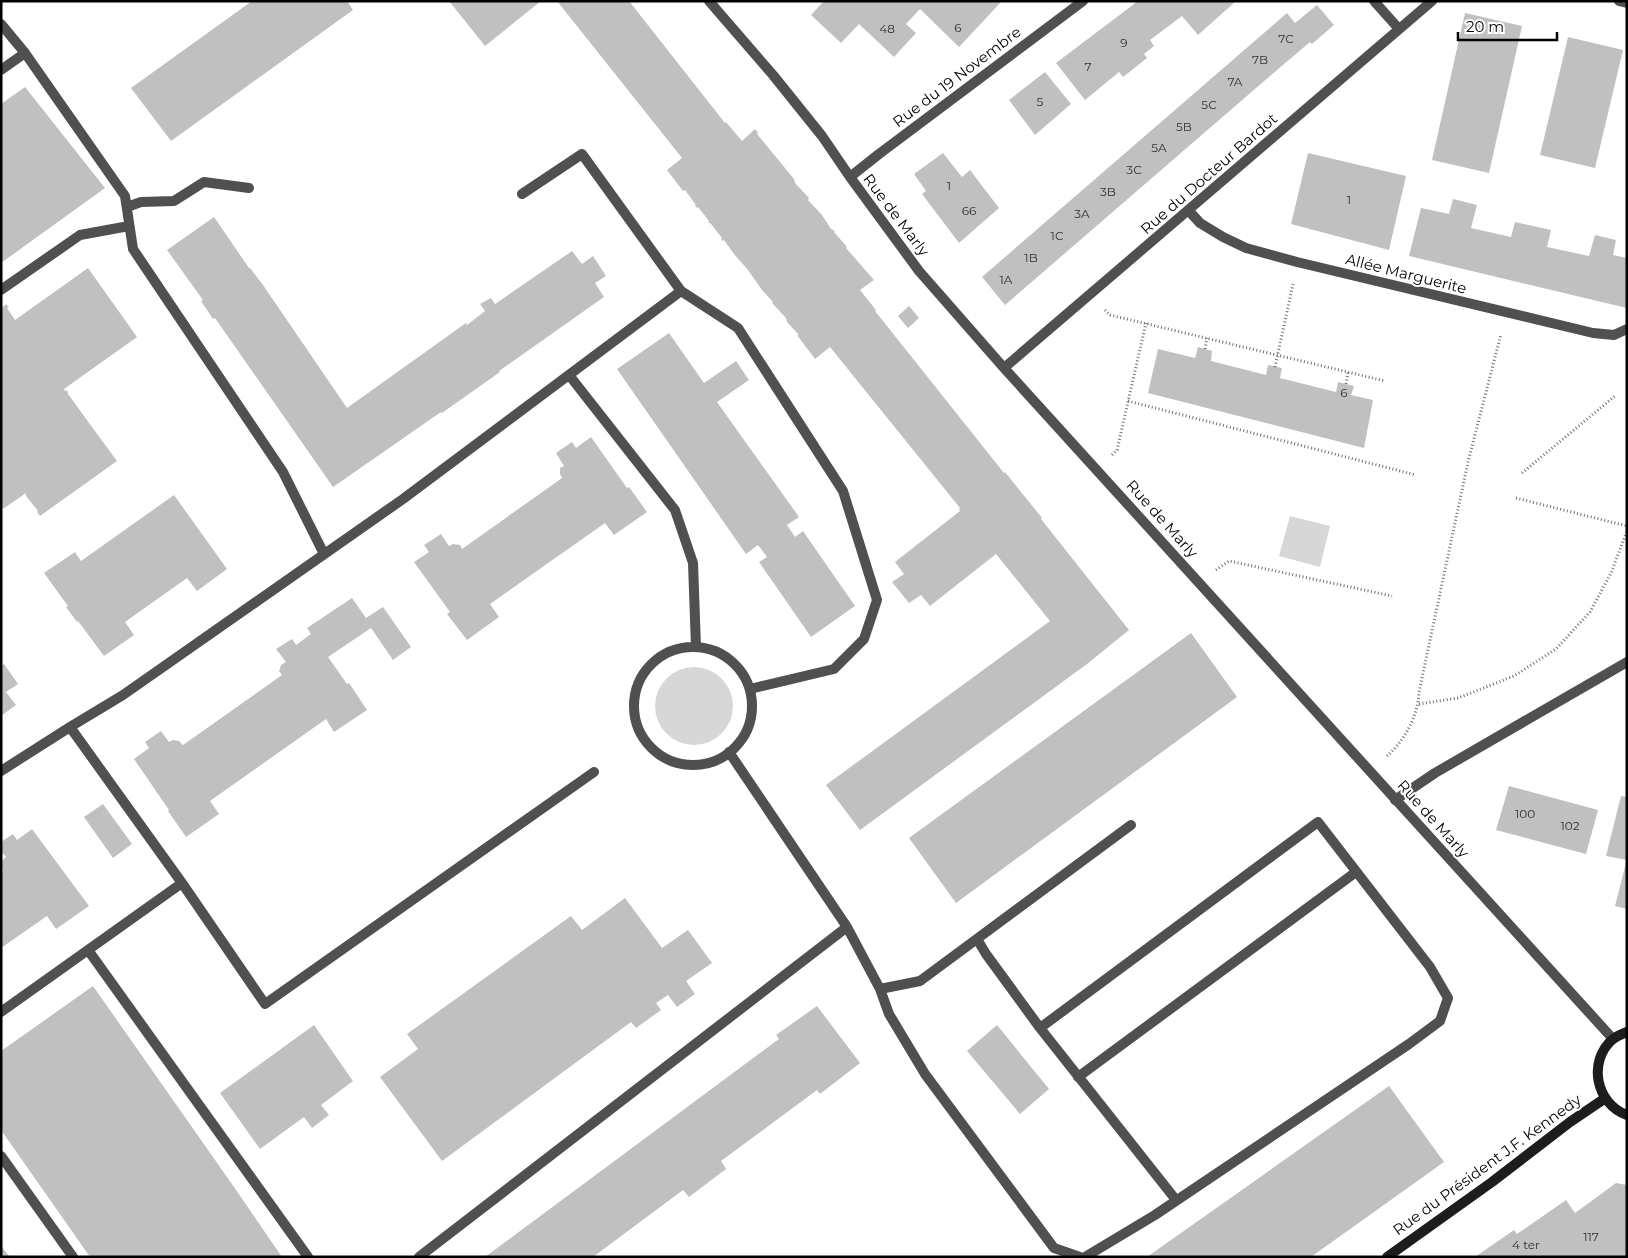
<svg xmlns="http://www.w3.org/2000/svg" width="1628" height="1258" font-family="Montserrat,sans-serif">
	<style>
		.green { fill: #d7d7d7 }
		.building { fill: #c0c0c0 }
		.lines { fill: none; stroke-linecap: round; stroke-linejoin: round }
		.path { stroke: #727272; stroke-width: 3; stroke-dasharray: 1 2.5; stroke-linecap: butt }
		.lane { stroke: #505050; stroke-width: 10 }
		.street { stroke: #505050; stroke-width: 10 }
		.secondary { stroke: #1d1d1d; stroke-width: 10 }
		.labels { text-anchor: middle; stroke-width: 4; stroke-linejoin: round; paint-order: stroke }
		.number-label { font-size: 12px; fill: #303030 }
		.street-label { font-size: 15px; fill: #000; stroke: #fff }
	</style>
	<rect width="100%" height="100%" fill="#fff"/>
	<path class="green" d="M 1290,516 L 1330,526 L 1320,567 L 1279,556 Z
		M655 706a39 39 0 1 1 78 0a39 39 0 1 1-78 0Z"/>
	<path class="building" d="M 252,1 L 347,1 L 353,10 L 171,141 L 131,88 Z
		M 449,1 L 541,1 L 485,46 Z
		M 557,1 L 629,1 L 725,123 L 726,122 L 742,141 L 755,129 L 758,133 L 757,134 L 794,179 L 795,183 L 809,198 L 808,200 L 822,215 L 831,229 L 835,231 L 834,232 L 847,247 L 846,248 L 874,280 L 860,290 L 876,310 L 875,311 L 1004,473 L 1005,472 L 1042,518 L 1041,519 L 1129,630 L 1087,664 L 860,830 L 826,785 L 1050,621 L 996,554 L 930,606 L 921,595 L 909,603 L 892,582 L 904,574 L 895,562 L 960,511 L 959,509 L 960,508 L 830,347 L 815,359 L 797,335 L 799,335 L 787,322 L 786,318 L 772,303 L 773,302 L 762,290 L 748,270 L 734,254 L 724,240 L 723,241 L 721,239 L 722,238 L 711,224 L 708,222 L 709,221 L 698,207 L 697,208 L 695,206 L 696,205 L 685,190 L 683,191 L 667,170 L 682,158 Z
		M 824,1 L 1002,1 L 959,47 L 920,9 L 906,24 L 916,33 L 894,57 L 859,24 L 841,43 L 811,15 Z
		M 1138,1 L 1236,1 L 1198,35 L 1182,16 L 1150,40 L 1154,46 L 1144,54 L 1147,58 L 1123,77 L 1119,72 L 1085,100 L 1056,63 Z
		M 1317,5 L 1334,25 L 1312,44 L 1310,42 L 1284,64 L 1005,305 L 982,277 L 1287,13 L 1295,23 Z
		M 1465,13 L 1522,26 L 1489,173 L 1432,160 Z
		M 1568,37 L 1623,50 L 1595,168 L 1540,155 Z
		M 1045,72 L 1071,104 L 1035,135 L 1009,100 Z
		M 25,87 L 105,188 L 1,263 L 1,104 Z
		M 943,153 L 962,177 L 970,170 L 999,208 L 959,243 L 922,194 L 926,191 L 914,174 Z
		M 1308,153 L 1406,176 L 1389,250 L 1291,224 Z
		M 1453,199 L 1477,205 L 1471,228 L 1511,237 L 1515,222 L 1551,230 L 1547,247 L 1589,256 L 1595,235 L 1616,240 L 1613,255 L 1627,258 L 1627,308 L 1409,256 L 1421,208 L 1449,214 Z
		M 214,217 L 249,268 L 250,268 L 263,285 L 347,408 L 466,323 L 467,325 L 485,311 L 480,304 L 491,298 L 495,304 L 572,251 L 582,264 L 593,256 L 606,276 L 595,283 L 604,297 L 499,371 L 500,372 L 442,413 L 441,412 L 333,487 L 215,318 L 213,319 L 201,301 L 203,300 L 167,250 Z
		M 88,268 L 137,337 L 64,389 L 65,391 L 67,390 L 68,394 L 92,427 L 117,461 L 40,516 L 37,512 L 38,511 L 26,496 L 26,493 L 3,509 L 1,506 L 1,309 L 6,304 L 9,307 L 7,308 L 15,320 Z
		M 909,306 L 919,318 L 908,328 L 898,316 Z
		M 669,333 L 704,383 L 736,361 L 749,380 L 717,402 L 799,517 L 787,525 L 795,537 L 803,531 L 855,606 L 811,637 L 759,562 L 767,557 L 758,545 L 746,554 L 617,369 Z
		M 1198,347 L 1212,351 L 1211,361 L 1266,375 L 1268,365 L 1282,368 L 1280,378 L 1336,392 L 1338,382 L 1354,386 L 1351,395 L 1373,400 L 1364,448 L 1148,393 L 1158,349 L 1195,358 Z
		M 591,437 L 627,488 L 629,487 L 647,512 L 614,535 L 605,523 L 490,604 L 499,617 L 467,640 L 447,614 L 450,612 L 414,562 L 429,552 L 424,545 L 441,534 L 449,546 L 453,544 L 460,545 L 462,549 L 562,478 L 560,474 L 560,468 L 564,466 L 556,453 L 572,442 L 576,448 Z
		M 174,495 L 227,569 L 197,591 L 187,578 L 125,622 L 134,635 L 104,656 L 78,621 L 77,622 L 66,607 L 68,606 L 44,573 L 75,552 L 81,561 Z
		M 352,598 L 366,618 L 383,607 L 411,647 L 393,660 L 371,628 L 328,657 L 347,684 L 349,683 L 367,710 L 334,732 L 326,719 L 210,801 L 219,814 L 186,837 L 168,811 L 169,810 L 134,759 L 149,748 L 145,742 L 161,731 L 169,742 L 173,740 L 179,741 L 183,745 L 282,675 L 279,671 L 281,665 L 286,662 L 276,649 L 292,639 L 296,645 L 311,634 L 307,628 Z
		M 1191,633 L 1237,697 L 956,903 L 909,838 Z
		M 4,664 L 18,684 L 6,692 L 16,705 L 1,716 L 1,666 Z
		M 1509,786 L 1598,810 L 1586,854 L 1496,830 Z
		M 1621,796 L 1627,797 L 1627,860 L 1606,856 Z
		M 103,804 L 132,844 L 113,858 L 84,817 Z
		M 32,829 L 89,906 L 56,929 L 47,916 L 1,948 L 1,872 L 3,871 L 1,862 L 6,857 L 1,851 L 1,842 L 13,834 L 17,840 Z
		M 1626,863 L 1627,863 L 1627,909 L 1615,906 Z
		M 625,898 L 662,948 L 688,930 L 712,963 L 686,981 L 695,994 L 677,1007 L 668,995 L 656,1003 L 661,1010 L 636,1028 L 631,1022 L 442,1161 L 380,1077 L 418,1049 L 407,1034 L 571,916 L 582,930 Z
		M 93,986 L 234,1187 L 282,1257 L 90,1257 L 1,1130 L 1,1051 Z
		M 817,1006 L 860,1063 L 820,1094 L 817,1090 L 721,1161 L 726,1169 L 689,1197 L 683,1190 L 593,1257 L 485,1257 L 779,1039 L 776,1035 Z
		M 314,1025 L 353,1081 L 321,1105 L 329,1115 L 312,1128 L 304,1117 L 260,1149 L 220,1093 Z
		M 997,1025 L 1049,1089 L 1020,1114 L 967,1051 Z
		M 1389,1086 L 1444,1162 L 1311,1257 L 1147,1257 Z
		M 1616,1183 L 1627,1185 L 1627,1257 L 1475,1257 L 1514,1230 L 1517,1234 L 1566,1200 L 1575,1213 Z
		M 1,1246 L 10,1257 L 1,1257 Z"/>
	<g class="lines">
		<path class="path" d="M 1105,310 L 1110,315 L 1385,381
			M 1205,349 L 1207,338
			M 1275,367 L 1293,284
			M 1346,384 L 1348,372
			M 1128,401 L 1416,475
			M 1112,455 L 1117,450 L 1146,323
			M 1522,473 L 1615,396
			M 1516,498 L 1627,526
			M 1216,570 L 1229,561 L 1392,596
			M 1419,704 L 1458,698 L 1514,676 L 1556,649 L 1590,612 L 1611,573 L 1627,531
			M 1387,756 C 1405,740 1418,716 1419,692 L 1468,462 L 1501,334"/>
		<path class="lane" d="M 1,24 L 25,53 L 125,196 L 133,249 L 283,472 L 324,554
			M 1,70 L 25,53
			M 522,194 L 582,154 L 681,291 L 738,328 L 843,491 L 877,600 L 864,639 L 834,669 L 750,689
			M 127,207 L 141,202 L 174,201 L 204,182 L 249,188
			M 1,290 L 80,235 L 129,226
			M 569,375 L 675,510 L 693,563 L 696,647
			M634 706a59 59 0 1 1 118 0a59 59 0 1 1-118 0Z
			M 70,727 L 182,883 L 265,1004 L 594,772
			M 729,752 L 847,927 L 880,989 L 889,1014 L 925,1074 L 1054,1248 L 1080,1257
			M 1,771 L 70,727 L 123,695 L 403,499 L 681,291
			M 1395,800 L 1435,773 L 1627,662
			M 977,939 L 986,954 L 1040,1028 L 1176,1200
			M 88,950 L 308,1257
			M 880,989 L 920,981 L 1131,825
			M 1,1012 L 182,883
			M 1040,1028 L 1318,822 L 1430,967 L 1448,998 L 1440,1021 L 1409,1044 L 1155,1215 L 1085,1257
			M 1078,1077 L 1356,872
			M 1,1156 L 73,1257
			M 419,1257 L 847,927"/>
		<path class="street" d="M 709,1 L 773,75 L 822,136 L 850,177 L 919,271 L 1004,368 L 1613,1039
			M 1374,1 L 1399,29
			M 1619,1 L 1627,3
			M 850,177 L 879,154 L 1083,1
			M 1189,211 L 1200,223 L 1223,237 L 1246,248 L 1297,262 L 1593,333 L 1614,335 L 1627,329
			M 1004,368 L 1432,1"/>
		<path class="secondary" d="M 1627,1032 C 1622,1034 1617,1036 1613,1039 C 1587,1061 1596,1104 1627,1115
			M 1387,1257 L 1492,1182 L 1570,1122 L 1604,1099"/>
	</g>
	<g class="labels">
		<g class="number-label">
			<text x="958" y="32">6</text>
			<text x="887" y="33">48</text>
			<text x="1286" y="43">7C</text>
			<text x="1124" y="47">9</text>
			<text x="1260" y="64">7B</text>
			<text x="1088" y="71">7</text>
			<text x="1235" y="86">7A</text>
			<text x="1040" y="106">5</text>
			<text x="1209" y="109">5C</text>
			<text x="1184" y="131">5B</text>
			<text x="1159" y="152">5A</text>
			<text x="1134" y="174">3C</text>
			<text x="949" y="190">1</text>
			<text x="1108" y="196">3B</text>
			<text x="1349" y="204">1</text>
			<text x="969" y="215">66</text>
			<text x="1082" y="218">3A</text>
			<text x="1057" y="240">1C</text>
			<text x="1031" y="262">1B</text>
			<text x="1006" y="284">1A</text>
			<text x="1344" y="397">6</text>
			<text x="1525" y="818">100</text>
			<text x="1570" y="830">102</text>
			<text x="1591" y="1241">117</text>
			<text x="1526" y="1249">4 ter</text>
		</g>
		<g class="street-label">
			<text transform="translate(957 77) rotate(-37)" y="5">Rue du 19 Novembre</text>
			<text transform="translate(1209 174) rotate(-41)" y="5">Rue du Docteur Bardot</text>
			<text transform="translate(896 215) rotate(53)" y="5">Rue de Marly</text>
			<text transform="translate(1406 274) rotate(14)" y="5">Allée Marguerite</text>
			<text transform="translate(1162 519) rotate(48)" y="5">Rue de Marly</text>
			<text transform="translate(1433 819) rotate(48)" y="5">Rue de Marly</text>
			<text transform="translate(1487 1165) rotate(-36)" y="5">Rue du Président J.F. Kennedy</text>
		</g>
	</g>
	<rect width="1628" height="1258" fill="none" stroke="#000000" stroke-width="5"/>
	<path d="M1458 32v8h99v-8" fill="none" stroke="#000000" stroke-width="2.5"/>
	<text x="1466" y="32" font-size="15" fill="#000000" stroke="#ffffff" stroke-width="4" paint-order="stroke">20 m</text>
</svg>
